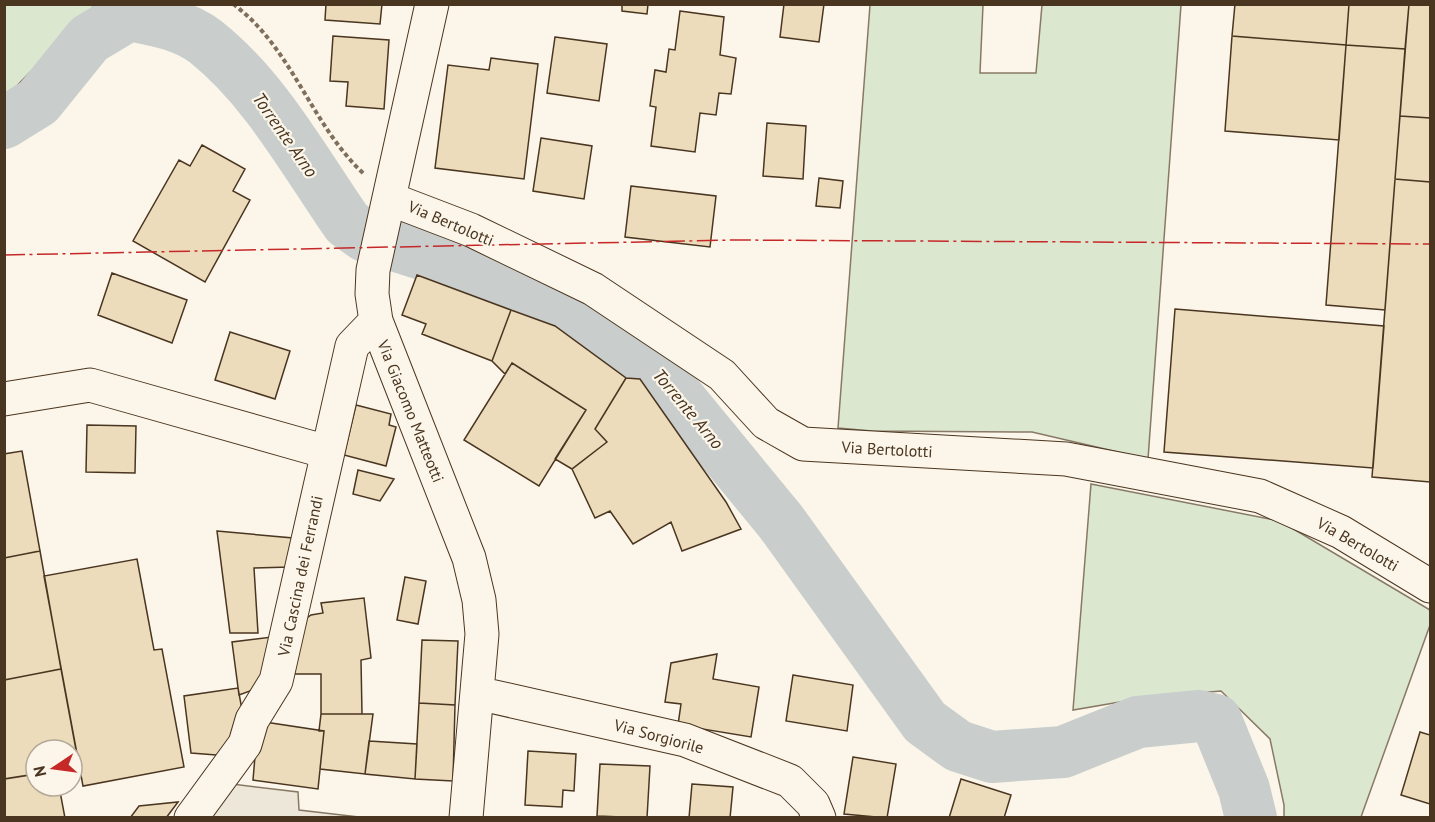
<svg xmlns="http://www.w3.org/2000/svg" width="1435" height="822" font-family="'PT Sans',sans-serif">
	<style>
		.green { fill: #dce7d0; stroke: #887966; stroke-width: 1.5 }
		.parking { fill: #ede7d9; stroke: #887966; stroke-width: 1.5 }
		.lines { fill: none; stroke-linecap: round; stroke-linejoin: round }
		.river { stroke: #c9cecd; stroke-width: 52 }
		.building { fill: #ecdcbc; stroke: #4a3520; stroke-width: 1.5 }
		.minor-casing { stroke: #4a3520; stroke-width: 35 }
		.path { stroke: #7f6f5c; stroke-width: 4; stroke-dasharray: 4.5 3; stroke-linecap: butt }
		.minor { stroke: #fbf6e9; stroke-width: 33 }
		.power { stroke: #c62828; stroke-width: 1.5; stroke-dasharray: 21 4.5 3 4.5; stroke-linecap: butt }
		.labels { text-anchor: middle; stroke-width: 4.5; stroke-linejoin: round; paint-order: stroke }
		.street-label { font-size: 16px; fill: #4a3520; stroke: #fbf6e9 }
		.water-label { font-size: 18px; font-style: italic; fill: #4a3520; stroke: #fbf6e9 }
	</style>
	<rect width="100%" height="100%" fill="#fbf6e9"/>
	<path class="green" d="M 5,4 L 95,5 L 5,98 L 4,5 Z
		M 870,5 L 983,5 L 980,73 L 1036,73 L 1042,5 L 1181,5 L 1148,459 L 1032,432 L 872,431 L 838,428 Z
		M 1091,484 L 1280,521 L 1430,610 L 1430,625 L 1361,817 L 1284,817 L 1284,805 L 1270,739 L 1221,691 L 1149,697 L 1073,710 Z"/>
	<path class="parking" d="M 232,784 L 298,792 L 299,810 L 359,817 L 207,818 Z"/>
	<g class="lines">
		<path class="river" d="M 4,123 L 38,102 L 89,39 L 129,15 C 155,20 184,25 206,42 C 265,89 304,161 347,223 L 365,236 L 523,286 L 648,360 L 781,522 L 925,722 L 958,746 L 992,757 L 1063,752 L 1138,722 L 1199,716 L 1216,720 L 1244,789 L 1251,818"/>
	</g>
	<path class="building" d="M 326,4 L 382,4 L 380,24 L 325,20 Z
		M 622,4 L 648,4 L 647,14 L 622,11 Z
		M 784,4 L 824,4 L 819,42 L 780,37 Z
		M 1235,4 L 1349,4 L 1346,45 L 1232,36 Z
		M 1349,4 L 1409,4 L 1405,49 L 1346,45 Z
		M 1409,4 L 1430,4 L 1430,118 L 1400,116 Z
		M 680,11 L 724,17 L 720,55 L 736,58 L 731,94 L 719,93 L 716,115 L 700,113 L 695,152 L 651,146 L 656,107 L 650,106 L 655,70 L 666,72 L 669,49 L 675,50 Z
		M 333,36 L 389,40 L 384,109 L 346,106 L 348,82 L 330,81 Z
		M 1232,36 L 1346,45 L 1339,140 L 1225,131 Z
		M 555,37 L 607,44 L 599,101 L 547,93 Z
		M 1346,45 L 1405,49 L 1385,310 L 1326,305 Z
		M 491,58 L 538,64 L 524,179 L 435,168 L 448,65 L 489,70 Z
		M 1400,116 L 1430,118 L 1430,182 L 1395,179 Z
		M 767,123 L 806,126 L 803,179 L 763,176 Z
		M 541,138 L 592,146 L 584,199 L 533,191 Z
		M 202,145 L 245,169 L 233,191 L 250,200 L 205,282 L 133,241 L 179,160 L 190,166 Z
		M 819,178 L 843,181 L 840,208 L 816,206 Z
		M 1395,179 L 1430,182 L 1430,482 L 1372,477 Z
		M 631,186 L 716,196 L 710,247 L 625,237 Z
		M 112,273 L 187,300 L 172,343 L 98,315 Z
		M 417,275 L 511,310 L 492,361 L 422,334 L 426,324 L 402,315 Z
		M 1175,309 L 1384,326 L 1373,468 L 1164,452 Z
		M 511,310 L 555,326 L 626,378 L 595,429 L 607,442 L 572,469 L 555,459 L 586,410 L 512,363 L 505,374 L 492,361 Z
		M 230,332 L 290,351 L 275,399 L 215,380 Z
		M 512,363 L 586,410 L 539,486 L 464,440 Z
		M 626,378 L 640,379 L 726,502 L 741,529 L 682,551 L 671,522 L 633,544 L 610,511 L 595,518 L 572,469 L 607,442 L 595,429 Z
		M 356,405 L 391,414 L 389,425 L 396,427 L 386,466 L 344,455 Z
		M 87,425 L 136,426 L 135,473 L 86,472 Z
		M 22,451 L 40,551 L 4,558 L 4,454 Z
		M 358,470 L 394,479 L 380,501 L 353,494 Z
		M 217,531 L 293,538 L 290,567 L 254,568 L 258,633 L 230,633 Z
		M 40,551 L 61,669 L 4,680 L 4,558 Z
		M 137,559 L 154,650 L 162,649 L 184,767 L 83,786 L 44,576 Z
		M 405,577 L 426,581 L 418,624 L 397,620 Z
		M 364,598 L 371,658 L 361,660 L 362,714 L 321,714 L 321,674 L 294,674 L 300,623 L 311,615 L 323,613 L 321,603 Z
		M 272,637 L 266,685 L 239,695 L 232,642 Z
		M 422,640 L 458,641 L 455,705 L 419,703 Z
		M 717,654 L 713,679 L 759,687 L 751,737 L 678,725 L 681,704 L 665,702 L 671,663 Z
		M 61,669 L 79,766 L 72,767 L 72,750 L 36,750 L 36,774 L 4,779 L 4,680 Z
		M 793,675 L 853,685 L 847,731 L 786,721 Z
		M 238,688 L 243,715 L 229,756 L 191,753 L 184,696 Z
		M 419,703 L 455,705 L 453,781 L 415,779 Z
		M 321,714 L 373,714 L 365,774 L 320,769 L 324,731 L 319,731 Z
		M 258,721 L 324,731 L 318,789 L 253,780 Z
		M 1420,732 L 1430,735 L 1430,804 L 1401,795 Z
		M 369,741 L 417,744 L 415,779 L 365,774 Z
		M 528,751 L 576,754 L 574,791 L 563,790 L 562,807 L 525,805 Z
		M 853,757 L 896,764 L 887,818 L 844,814 Z
		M 600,764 L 650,766 L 647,818 L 597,816 Z
		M 36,774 L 36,786 L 59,786 L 65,818 L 4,818 L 4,779 Z
		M 961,779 L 1011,795 L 1004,818 L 949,818 Z
		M 692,784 L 733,787 L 730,818 L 689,818 Z
		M 178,802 L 166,818 L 130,818 L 139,806 Z"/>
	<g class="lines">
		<g class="minor-casing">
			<path id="minor" d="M 432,4 L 373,270 L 372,294 L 376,321 L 469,558 L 479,600 L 482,634 L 466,818
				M 390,199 L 471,230 L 593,289 L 722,375 L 766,423 L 803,444 L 1066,459 L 1260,496 L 1341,532 L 1430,586
				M 4,399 L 90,385 L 327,452
				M 477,693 L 685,740 L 790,781 L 813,804 L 819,818
				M 191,818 L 245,744 L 252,720 L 276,681 L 352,346 L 376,321"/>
		</g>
		<path class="path" d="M 233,4 C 292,47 311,125 364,174"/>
		<use href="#minor" class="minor"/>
		<path class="power" d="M 4,255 L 735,240 L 1430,244"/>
	</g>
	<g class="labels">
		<g class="street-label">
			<text transform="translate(451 223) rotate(23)" y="6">Via Bertolotti</text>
			<text transform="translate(411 411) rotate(68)" y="6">Via Giacomo Matteotti</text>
			<text transform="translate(887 449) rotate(3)" y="6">Via Bertolotti</text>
			<text transform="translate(1358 544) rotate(30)" y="6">Via Bertolotti</text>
			<text transform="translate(300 576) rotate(-78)" y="6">Via Cascina dei Ferrandi</text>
			<text transform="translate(659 736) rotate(15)" y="6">Via Sorgiorile</text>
		</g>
		<g class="water-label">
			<text transform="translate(285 135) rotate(55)" y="6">Torrente Arno</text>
			<text transform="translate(688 409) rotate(50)" y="6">Torrente Arno</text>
		</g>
	</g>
	<rect width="1435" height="822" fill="none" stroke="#4a3520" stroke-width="12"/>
	<g transform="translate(54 768) rotate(257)"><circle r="28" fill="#fbf6e9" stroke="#b4a999" stroke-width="1.5"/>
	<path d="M0-4.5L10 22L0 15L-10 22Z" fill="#c62828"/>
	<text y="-9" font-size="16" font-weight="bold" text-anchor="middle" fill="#4a3520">N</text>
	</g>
</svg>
